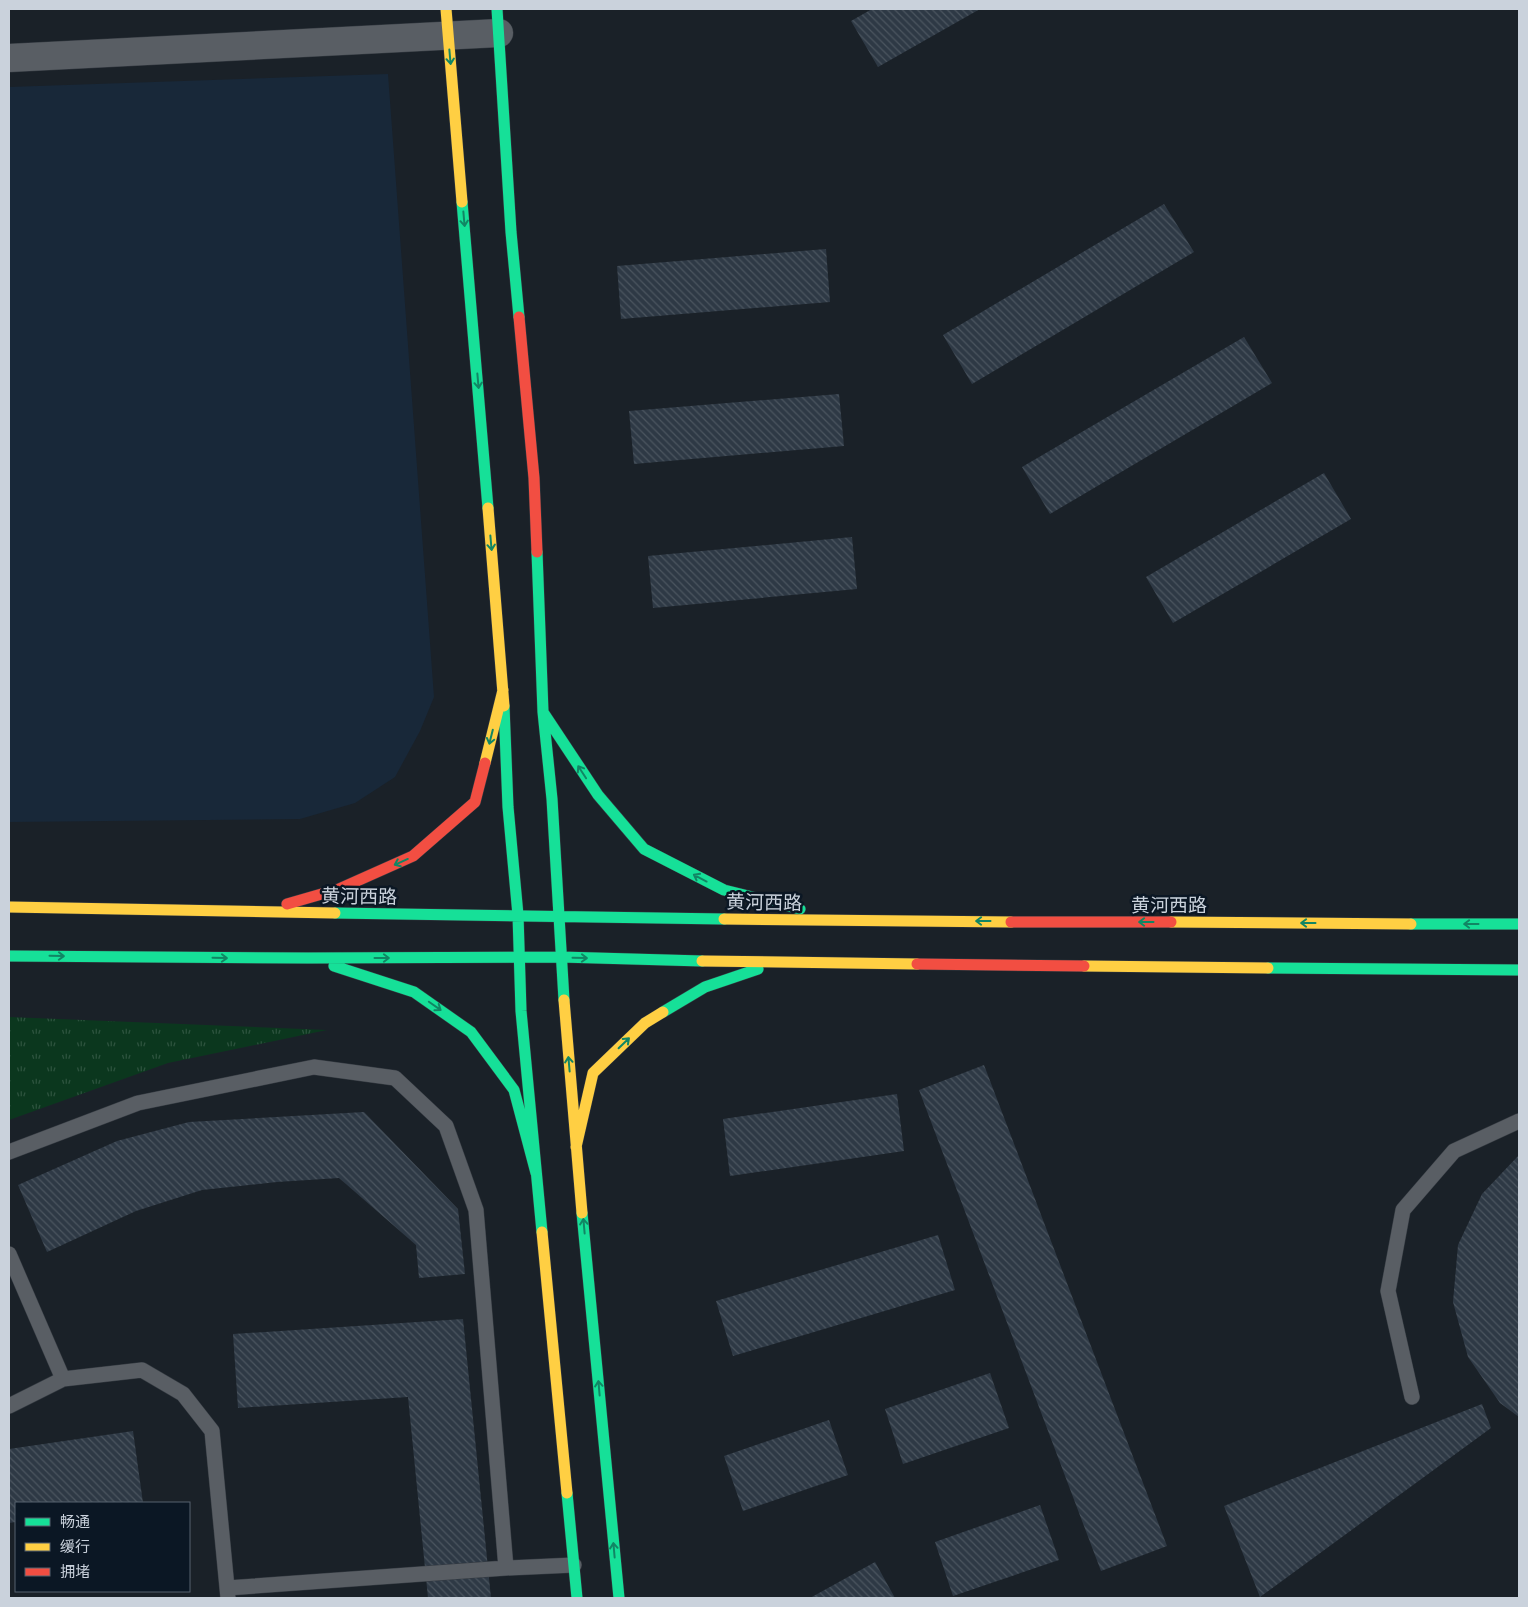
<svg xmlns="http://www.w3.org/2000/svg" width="1528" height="1607" font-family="Spectral,'Noto Sans SC',serif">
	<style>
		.built { fill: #182839 }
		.park { fill: url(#park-tufts) }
		.building { fill: url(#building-back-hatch) }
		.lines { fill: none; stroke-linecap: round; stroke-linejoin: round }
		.lane-casing { stroke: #353b42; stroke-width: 16 }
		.street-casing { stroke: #353b42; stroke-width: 29 }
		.fast-casing { stroke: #353b42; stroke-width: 12 }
		.slow-casing { stroke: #353b42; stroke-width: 12 }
		.jam-casing { stroke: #353b42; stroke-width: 12 }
		.lane { stroke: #595e64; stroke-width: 15 }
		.street { stroke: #595e64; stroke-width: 28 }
		.fast { stroke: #16e098; stroke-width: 11 }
		.slow { stroke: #ffcf43; stroke-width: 11 }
		.jam { stroke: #f24e42; stroke-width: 11 }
		.oneway { stroke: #118664 }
		.labels { text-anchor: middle; stroke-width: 5; stroke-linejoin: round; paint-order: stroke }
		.street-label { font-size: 19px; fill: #cad2dc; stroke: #0b1724 }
	</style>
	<defs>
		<pattern id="park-tufts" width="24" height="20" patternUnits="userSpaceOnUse" patternTransform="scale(1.25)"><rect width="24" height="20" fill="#0b371e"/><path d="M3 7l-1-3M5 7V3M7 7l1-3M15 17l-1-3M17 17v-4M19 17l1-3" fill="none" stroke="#2d533e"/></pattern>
		<pattern id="building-back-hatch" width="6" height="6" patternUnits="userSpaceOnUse" patternTransform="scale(1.25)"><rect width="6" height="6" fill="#2e3945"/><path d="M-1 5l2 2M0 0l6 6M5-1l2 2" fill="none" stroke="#4b555f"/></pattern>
	</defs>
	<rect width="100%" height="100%" fill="#1a2128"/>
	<path class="built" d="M 388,74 L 434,697 L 420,731 L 395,777 L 355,803 L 300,819 L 9,822 L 9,87 Z"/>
	<path class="park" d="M 9,1017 L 327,1030 L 168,1063 L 9,1120 Z"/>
	<path class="building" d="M 872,9 L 980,9 L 878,67 L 851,21 Z
		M 1164,204 L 1194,252 L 972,384 L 943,335 Z
		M 826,249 L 830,302 L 621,319 L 617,266 Z
		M 1244,337 L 1272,383 L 1050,514 L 1022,467 Z
		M 839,394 L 844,446 L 634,464 L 629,411 Z
		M 1324,473 L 1351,519 L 1173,623 L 1146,577 Z
		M 852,537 L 857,589 L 653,608 L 648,556 Z
		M 984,1065 L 1167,1546 L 1101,1571 L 919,1090 Z
		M 897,1094 L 904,1151 L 730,1176 L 723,1119 Z
		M 364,1112 L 458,1209 L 465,1274 L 419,1278 L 416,1245 L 339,1178 L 277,1182 L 202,1190 L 136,1211 L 47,1252 L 18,1185 L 117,1141 L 189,1122 Z
		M 1519,1155 L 1519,1417 L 1500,1403 L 1468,1357 L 1453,1302 L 1458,1245 L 1482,1194 Z
		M 938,1235 L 955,1290 L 733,1356 L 716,1301 Z
		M 463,1319 L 491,1598 L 428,1598 L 408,1397 L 238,1408 L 233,1334 Z
		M 990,1373 L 1009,1428 L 903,1464 L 885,1409 Z
		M 1482,1404 L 1491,1428 L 1260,1597 L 1224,1506 Z
		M 829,1420 L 848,1475 L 743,1511 L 724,1456 Z
		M 133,1431 L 143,1503 L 16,1503 L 16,1522 L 9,1523 L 9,1449 Z
		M 1040,1505 L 1059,1560 L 953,1596 L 935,1542 Z
		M 875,1562 L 895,1598 L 810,1598 Z"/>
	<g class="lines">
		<g class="lane-casing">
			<path id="lane" d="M 9,1152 L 138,1103 L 314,1067 L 395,1078 L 446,1126 L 476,1210 L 506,1568
				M 9,1254 L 63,1379
				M 1412,1397 L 1388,1291 L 1403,1210 L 1454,1151 L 1519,1121
				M 9,1406 L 63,1379 L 142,1370 L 183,1394 L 212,1431 L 228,1598
				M 227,1588 L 506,1568 L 574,1565"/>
		</g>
		<g class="street-casing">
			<path id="street" d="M 9,58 L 499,33"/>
		</g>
		<g class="fast-casing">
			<path id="fast" d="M 497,9 L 511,232 L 519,317
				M 462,202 L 488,508
				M 537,552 L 543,712 L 552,799 L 564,1000
				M 504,706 L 508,807 L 518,915 L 521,1011 L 542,1232
				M 543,712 L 598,795 L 644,849 L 724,890 L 800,909
				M 335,913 L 724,919
				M 1411,924 L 1519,924
				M 9,956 L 308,958 L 561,957 L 702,961
				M 334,966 L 414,992 L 471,1032 L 514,1090 L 536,1173
				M 1268,968 L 1519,970
				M 663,1012 L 705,987 L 758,969
				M 582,1213 L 619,1598
				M 567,1493 L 577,1598"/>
		</g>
		<g class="slow-casing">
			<path id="slow" d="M 446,9 L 462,202
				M 488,508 L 504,706
				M 485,763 L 503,690
				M 9,907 L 335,913
				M 724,919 L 1011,922
				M 1171,922 L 1411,924
				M 702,961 L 917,964
				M 1084,966 L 1268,968
				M 564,1000 L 582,1213
				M 576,1147 L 593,1073 L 645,1023 L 663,1012
				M 542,1232 L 567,1493"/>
		</g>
		<g class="jam-casing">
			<path id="jam" d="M 519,317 L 534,478 L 537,552
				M 287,904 L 339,889 L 413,856 L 475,802 L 485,763
				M 1011,922 L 1171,922
				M 917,964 L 1084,966"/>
		</g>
		<use href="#lane" class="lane"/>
		<use href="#street" class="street"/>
		<use href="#fast" class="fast"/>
		<use href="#slow" class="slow"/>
		<use href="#jam" class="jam"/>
	</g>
	<defs><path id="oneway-shaft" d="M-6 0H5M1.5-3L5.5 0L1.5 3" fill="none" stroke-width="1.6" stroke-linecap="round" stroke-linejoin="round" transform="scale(1.25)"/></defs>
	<g class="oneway">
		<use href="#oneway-shaft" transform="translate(450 57) rotate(85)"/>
		<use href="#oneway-shaft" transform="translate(464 219) rotate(85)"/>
		<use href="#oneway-shaft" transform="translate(478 381) rotate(85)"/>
		<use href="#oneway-shaft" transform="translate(491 543) rotate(85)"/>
		<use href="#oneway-shaft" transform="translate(491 737) rotate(104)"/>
		<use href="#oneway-shaft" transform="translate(582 772) rotate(-123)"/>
		<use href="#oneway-shaft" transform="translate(401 862) rotate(156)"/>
		<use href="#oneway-shaft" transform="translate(700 878) rotate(-152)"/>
		<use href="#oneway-shaft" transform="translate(983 921) rotate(-180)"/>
		<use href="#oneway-shaft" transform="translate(1146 922) rotate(-180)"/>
		<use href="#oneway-shaft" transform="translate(1308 923) rotate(-180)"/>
		<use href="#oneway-shaft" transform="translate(1471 924) rotate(-180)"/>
		<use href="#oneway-shaft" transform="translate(57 956) rotate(1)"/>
		<use href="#oneway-shaft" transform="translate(220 958) rotate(1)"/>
		<use href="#oneway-shaft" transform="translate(382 958)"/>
		<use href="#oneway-shaft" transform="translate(580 958) rotate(1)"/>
		<use href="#oneway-shaft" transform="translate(435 1006) rotate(35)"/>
		<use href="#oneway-shaft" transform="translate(624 1043) rotate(-44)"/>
		<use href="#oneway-shaft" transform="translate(569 1064) rotate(-95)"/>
		<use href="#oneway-shaft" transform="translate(584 1226) rotate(-95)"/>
		<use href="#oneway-shaft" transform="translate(599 1388) rotate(-95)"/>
		<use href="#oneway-shaft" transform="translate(614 1550) rotate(-95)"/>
	</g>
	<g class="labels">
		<g class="street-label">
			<text transform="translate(359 896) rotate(1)" y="7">黄河西路</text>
			<text transform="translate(764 902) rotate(1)" y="7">黄河西路</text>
			<text x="1169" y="912">黄河西路</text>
		</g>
	</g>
	<rect width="1528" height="1607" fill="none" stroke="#cad2dc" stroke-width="20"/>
	<rect x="15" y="1502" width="175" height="90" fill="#0b1724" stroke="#57626e"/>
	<rect x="25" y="1518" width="25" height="8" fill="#16e098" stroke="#57626e"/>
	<text x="60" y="1527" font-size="15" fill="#cad2dc">畅通</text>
	<rect x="25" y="1543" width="25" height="8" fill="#ffcf43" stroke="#57626e"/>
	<text x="60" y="1552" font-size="15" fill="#cad2dc">缓行</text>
	<rect x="25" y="1568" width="25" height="8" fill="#f24e42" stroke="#57626e"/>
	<text x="60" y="1577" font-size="15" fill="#cad2dc">拥堵</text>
</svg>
